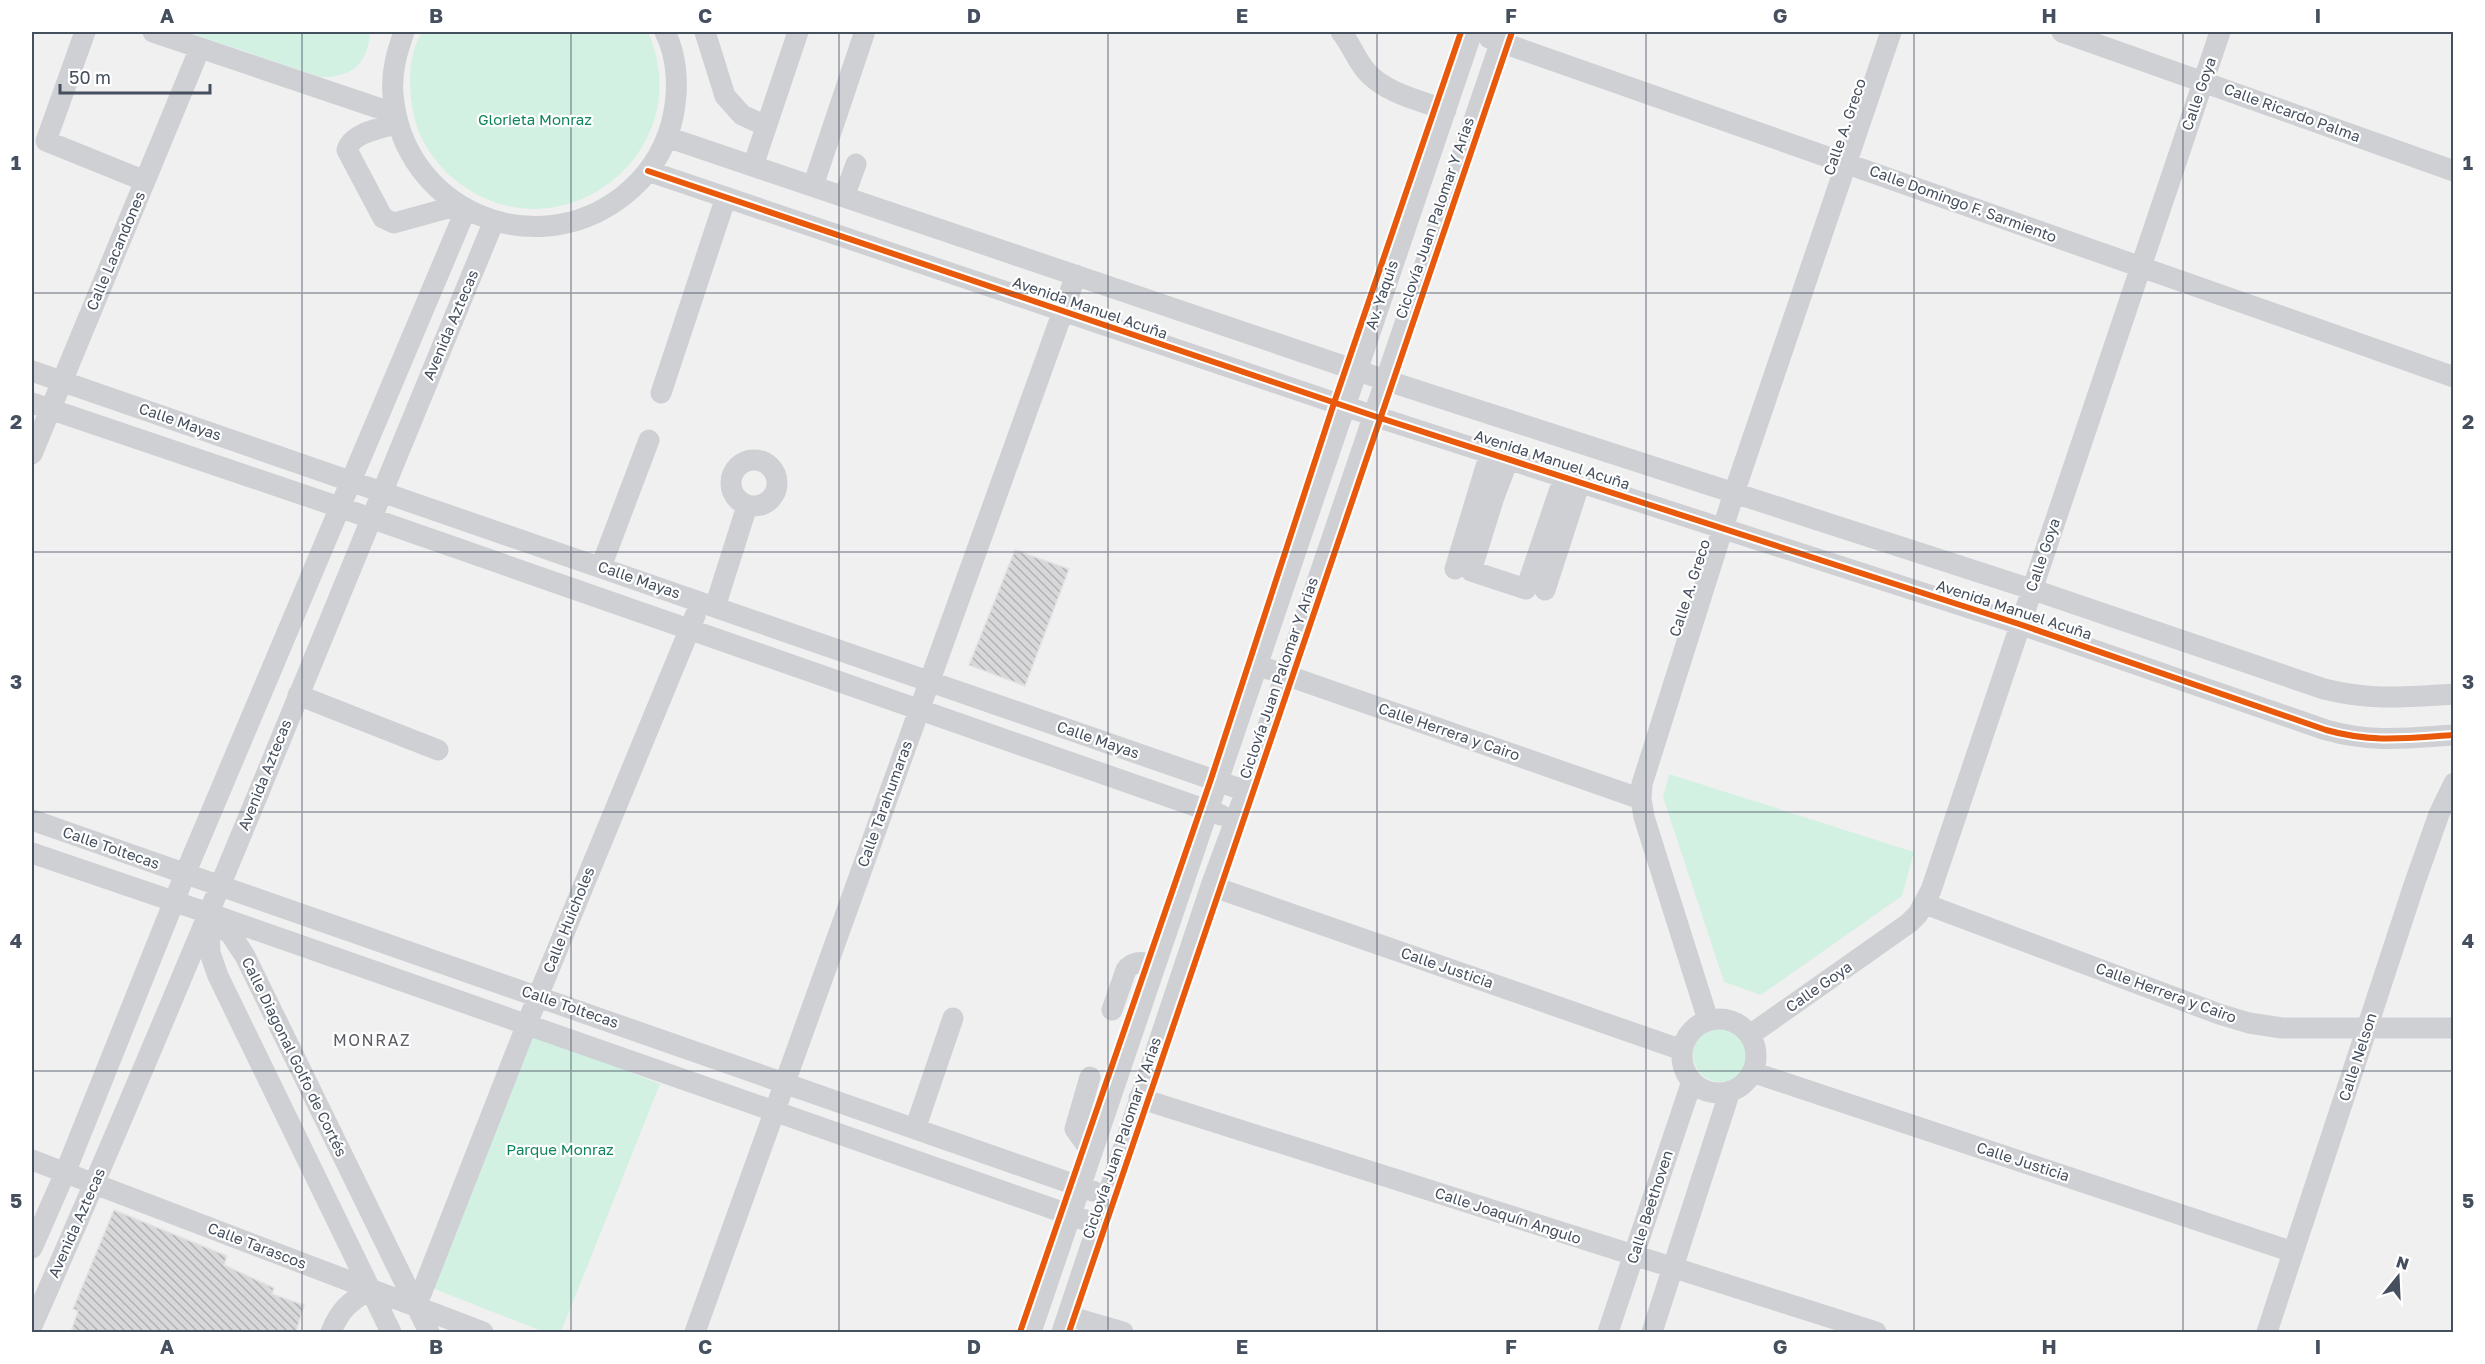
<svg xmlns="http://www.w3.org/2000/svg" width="2485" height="1364" font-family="'Golos Text',sans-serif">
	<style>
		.green { fill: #d3f1e3 }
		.building { fill: url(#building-back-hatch); stroke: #e2e2e3; stroke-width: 1.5 }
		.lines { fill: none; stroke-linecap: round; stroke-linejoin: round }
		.minor { stroke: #ced0d4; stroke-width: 21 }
		.cycleway-casing { stroke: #fff; stroke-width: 10 }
		.cycleway { stroke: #e8590c; stroke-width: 6 }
		.grid { fill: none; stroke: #454f5e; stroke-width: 1.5; stroke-opacity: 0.55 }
		.labels { text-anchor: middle; stroke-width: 4.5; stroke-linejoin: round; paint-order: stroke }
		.street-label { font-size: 15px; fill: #454f5e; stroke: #fff }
		.park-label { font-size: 15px; fill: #10855c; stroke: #fff }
		.neighbourhood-label { font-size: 16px; letter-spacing: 1.5px; fill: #5b5e64; stroke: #fff }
		.neatline { fill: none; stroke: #454f5e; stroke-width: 2 }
		.grid-label { font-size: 20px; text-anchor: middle; font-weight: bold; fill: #454f5e }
	</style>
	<defs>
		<pattern id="building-back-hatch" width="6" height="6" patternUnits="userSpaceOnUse" patternTransform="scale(1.5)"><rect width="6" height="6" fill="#d8d8da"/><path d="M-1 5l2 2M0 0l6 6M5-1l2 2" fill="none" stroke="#b1b2b4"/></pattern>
	</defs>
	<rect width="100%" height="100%" fill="#f1f0f0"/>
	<path class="green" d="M 187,32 L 370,32 C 368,64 352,78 320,77 Z
		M 422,32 L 648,32 C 701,153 559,263 455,180 C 436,164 419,140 414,116 C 408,88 407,57 422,32 Z
		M 1669,774 L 1914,852 L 1902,896 L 1761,995 L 1724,982 L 1663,797 Z
		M1693 1055a27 27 0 1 1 54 0a27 27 0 1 1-54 0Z
		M 533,1033 L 660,1084 L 561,1332 L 544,1332 L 432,1288 Z"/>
	<path class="building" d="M 1015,550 L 1069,569 L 1025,686 L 969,665 Z
		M 114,1210 L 227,1256 L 224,1265 L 274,1288 L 272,1294 L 304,1305 L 296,1332 L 71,1332 L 78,1311 L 73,1309 Z"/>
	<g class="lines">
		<path class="minor" d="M 85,32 L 46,141 L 145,181
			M 153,32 L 396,114
			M 404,32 C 397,52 391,72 393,94 C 402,209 533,266 623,196 C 646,178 663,153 671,125 C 679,95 679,60 665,32
			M 705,32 L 725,96 L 742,115 L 766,126
			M 1341,32 C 1351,44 1356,59 1366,71 C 1385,93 1419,100 1446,110
			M 2062,32 L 2454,171
			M 1489,38 L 2454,377
			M 398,123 C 383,128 352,132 347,150 L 383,218 L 394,223 L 459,205
			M 667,137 L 1385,380 L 2031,589 L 2324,689 C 2373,701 2405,697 2454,694
			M 753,166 L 798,32
			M 648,171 L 1374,416 L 2019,624 L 2326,730 C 2372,743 2407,738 2454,735
			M 813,186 L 864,34
			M 844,197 L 856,164
			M 32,371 L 1246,791
			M 661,393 L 726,197
			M 32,403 L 339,507 L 1221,815
			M 32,454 L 200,48
			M731 483a23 23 0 1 1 46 0a23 23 0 1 1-46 0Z
			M 1508,460 L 1494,497 L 1471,571 L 1526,589 L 1564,477
			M 601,567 L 649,440
			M 1455,569 L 1490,453
			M 1545,590 L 1580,482
			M 715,607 L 747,506
			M 1257,665 L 1641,799
			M 298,695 L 438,750
			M 32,820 L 1093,1191
			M 32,853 L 208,913 L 1085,1220
			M 1211,886 L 1682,1050
			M 1925,904 L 2219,1014 L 2249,1023 L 2282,1028 L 2454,1028
			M 213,917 L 232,936 L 245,956 L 429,1332
			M 209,919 L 210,953 L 218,976 L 391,1332
			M 1112,1010 L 1126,970 C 1134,959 1144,963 1156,964
			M1682 1056a37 37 0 1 1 74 0a37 37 0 1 1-74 0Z
			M 1708,1020 L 1644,817 L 1641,799 L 1642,784 L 1734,493 L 1891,32
			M 1750,1035 L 1909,923 L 1918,914 L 1931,890 L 2220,32
			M 1752,1072 L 2293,1252
			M 1090,1077 L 1075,1129 L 1092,1153
			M 1139,1098 L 1876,1332
			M 915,1129 L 953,1018
			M 32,1160 L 483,1332
			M 32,1248 L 65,1173 L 185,874 L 466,209
			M 416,1307 L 538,996 L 695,616
			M 1068,1316 L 1123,1332
			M 32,1326 C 193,961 341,590 494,221
			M 331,1332 C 340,1309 350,1302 370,1289
			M 695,1332 L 1076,275
			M 1031,1332 L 1472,32
			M 1062,1332 L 1211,886 L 1246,791 L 1504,32
			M 1608,1332 L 1692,1081
			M 1652,1332 L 1730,1091
			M 2267,1332 L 2415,882 L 2439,814 L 2454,783"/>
		<g class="cycleway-casing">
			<path id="cycleway" d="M 648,171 L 1374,416 L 2019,624 L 2326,730 C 2372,743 2407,738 2454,735
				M 1020,1332 L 1211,779 L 1334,403 L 1461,32
				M 1069,1332 L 1512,32"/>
		</g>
		<use href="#cycleway" class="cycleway"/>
	</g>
	<path class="grid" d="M 302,32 L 302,1332M 571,32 L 571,1332M 839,32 L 839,1332M 1108,32 L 1108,1332M 1377,32 L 1377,1332M 1646,32 L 1646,1332M 1914,32 L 1914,1332M 2183,32 L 2183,1332M 32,293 L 2454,293M 32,552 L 2454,552M 32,812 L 2454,812M 32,1071 L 2454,1071"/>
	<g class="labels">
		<g class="street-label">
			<text transform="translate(2199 94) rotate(-71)" y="5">Calle Goya</text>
			<text transform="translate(2292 113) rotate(20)" y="5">Calle Ricardo Palma</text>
			<text transform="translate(1845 127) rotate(-71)" y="5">Calle A. Greco</text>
			<text transform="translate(1963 204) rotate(20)" y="5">Calle Domingo F. Sarmiento</text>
			<text transform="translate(1435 218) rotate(-71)" y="5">Ciclovía Juan Palomar Y Arias</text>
			<text transform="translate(116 251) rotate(-67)" y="5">Calle Lacandones</text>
			<text transform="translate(1382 295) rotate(-71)" y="5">Av. Yaquis</text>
			<text transform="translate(1090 308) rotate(19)" y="5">Avenida Manuel Acuña</text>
			<text transform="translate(451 325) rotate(-67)" y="5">Avenida Aztecas</text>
			<text transform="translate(180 422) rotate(19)" y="5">Calle Mayas</text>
			<text transform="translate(1552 460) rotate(18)" y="5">Avenida Manuel Acuña</text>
			<text transform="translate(2043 555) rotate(-71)" y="5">Calle Goya</text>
			<text transform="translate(639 580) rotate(19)" y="5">Calle Mayas</text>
			<text transform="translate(1690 588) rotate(-72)" y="5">Calle A. Greco</text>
			<text transform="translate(2014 610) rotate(18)" y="5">Avenida Manuel Acuña</text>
			<text transform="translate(1279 678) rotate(-71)" y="5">Ciclovía Juan Palomar Y Arias</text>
			<text transform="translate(1449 732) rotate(19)" y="5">Calle Herrera y Cairo</text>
			<text transform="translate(1098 740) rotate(19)" y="5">Calle Mayas</text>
			<text transform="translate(265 775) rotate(-68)" y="5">Avenida Aztecas</text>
			<text transform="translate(885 804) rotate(-70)" y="5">Calle Tarahumaras</text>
			<text transform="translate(111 848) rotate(19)" y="5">Calle Toltecas</text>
			<text transform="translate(569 920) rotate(-68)" y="5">Calle Huicholes</text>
			<text transform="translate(1447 968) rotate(19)" y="5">Calle Justicia</text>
			<text transform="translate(1819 987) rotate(-35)" y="5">Calle Goya</text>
			<text transform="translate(2166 993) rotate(20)" y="5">Calle Herrera y Cairo</text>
			<text transform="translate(570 1007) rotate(19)" y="5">Calle Toltecas</text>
			<text transform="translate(294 1057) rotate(64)" y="5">Calle Diagonal Golfo de Cortés</text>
			<text transform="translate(2358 1057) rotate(-72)" y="5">Calle Nelson</text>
			<text transform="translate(1122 1138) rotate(-71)" y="5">Ciclovía Juan Palomar Y Arias</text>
			<text transform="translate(2023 1162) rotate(18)" y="5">Calle Justicia</text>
			<text transform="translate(1650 1207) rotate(-72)" y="5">Calle Beethoven</text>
			<text transform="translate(1508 1216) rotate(18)" y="5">Calle Joaquín Angulo</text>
			<text transform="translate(77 1223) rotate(-66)" y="5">Avenida Aztecas</text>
			<text transform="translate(257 1246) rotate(21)" y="5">Calle Tarascos</text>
		</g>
		<g class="park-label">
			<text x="535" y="125">Glorieta Monraz</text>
			<text x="560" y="1155">Parque Monraz</text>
		</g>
		<g class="neighbourhood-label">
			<text x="372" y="1046">MONRAZ</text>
		</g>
	</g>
	<rect width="2485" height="1364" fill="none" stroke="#ffffff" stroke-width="66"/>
	<g transform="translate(2398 1277) rotate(18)" stroke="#ffffff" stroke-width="4.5" paint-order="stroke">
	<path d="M0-4.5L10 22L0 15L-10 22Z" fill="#454f5e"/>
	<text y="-9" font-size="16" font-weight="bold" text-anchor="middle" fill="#454f5e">N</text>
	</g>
	<path d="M60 84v9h150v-9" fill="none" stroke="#454f5e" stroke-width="3"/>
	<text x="69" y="84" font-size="18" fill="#454f5e" stroke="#ffffff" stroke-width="4.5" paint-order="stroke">50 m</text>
	<rect x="33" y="33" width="2419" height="1298" class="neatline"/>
	<g class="grid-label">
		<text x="167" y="23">A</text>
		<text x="436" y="23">B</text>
		<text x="705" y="23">C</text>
		<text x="974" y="23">D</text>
		<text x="1242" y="23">E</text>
		<text x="1511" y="23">F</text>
		<text x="1780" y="23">G</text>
		<text x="2049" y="23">H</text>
		<text x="2318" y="23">I</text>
		<text x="16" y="170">1</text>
		<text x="2468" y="170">1</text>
		<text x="16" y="429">2</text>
		<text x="2468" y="429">2</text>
		<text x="16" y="689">3</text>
		<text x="2468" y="689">3</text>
		<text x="16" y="948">4</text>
		<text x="2468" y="948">4</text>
		<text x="16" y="1208">5</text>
		<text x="2468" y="1208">5</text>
		<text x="167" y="1354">A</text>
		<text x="436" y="1354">B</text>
		<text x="705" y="1354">C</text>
		<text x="974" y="1354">D</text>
		<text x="1242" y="1354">E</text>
		<text x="1511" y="1354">F</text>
		<text x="1780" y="1354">G</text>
		<text x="2049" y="1354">H</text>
		<text x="2318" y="1354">I</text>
	</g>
</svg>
